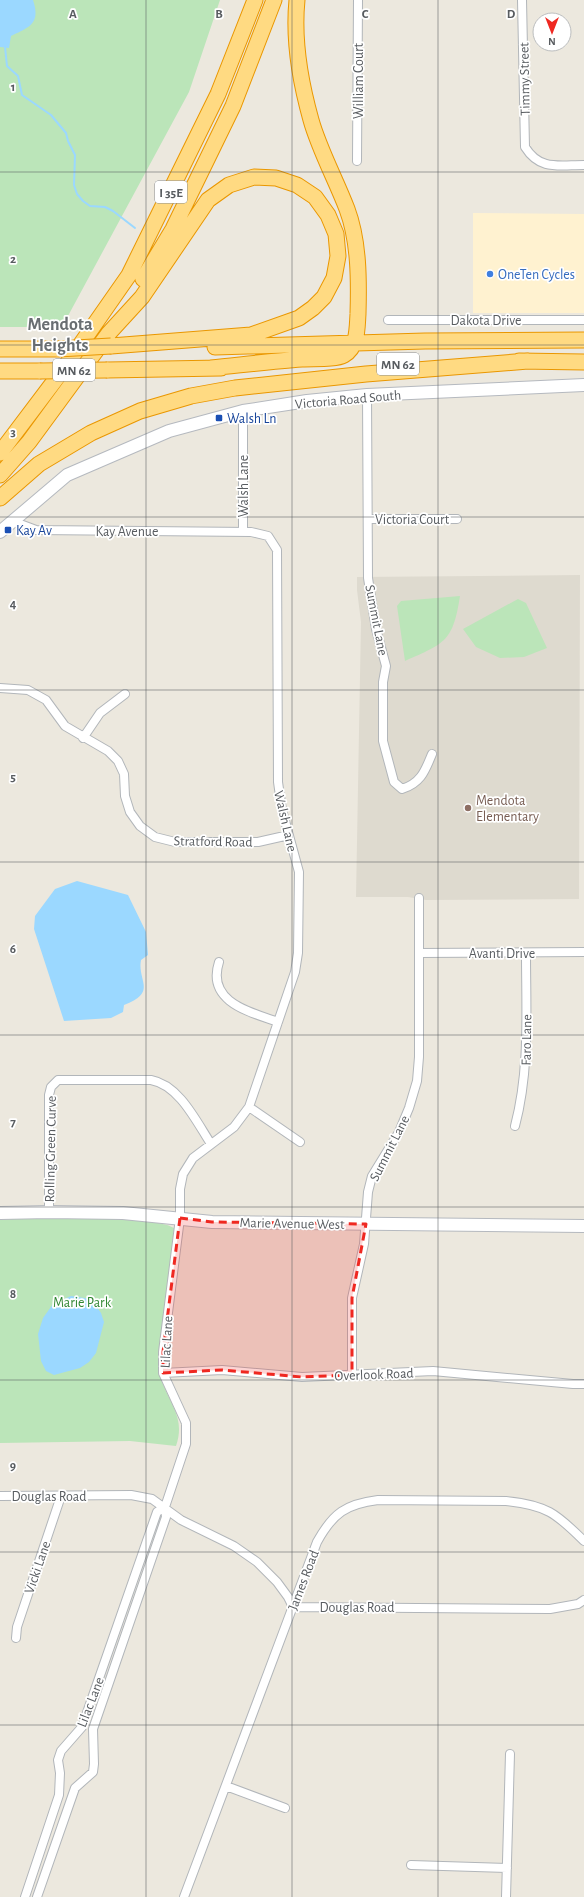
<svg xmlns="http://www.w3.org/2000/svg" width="584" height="1897" font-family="'Alegreya Sans',sans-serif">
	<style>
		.commercial { fill: #fff2d0 }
		.education { fill: #dedacf }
		.green { fill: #bbe5b9 }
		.water { fill: #9bd8ff }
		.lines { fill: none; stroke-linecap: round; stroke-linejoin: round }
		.stream { stroke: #9bd8ff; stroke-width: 2 }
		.street-casing { stroke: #b2b6ba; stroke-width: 10 }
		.secondary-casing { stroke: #b5b9bf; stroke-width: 14 }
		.highway-casing { stroke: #ea9700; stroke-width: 17 }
		.street { stroke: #fff; stroke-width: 8 }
		.secondary { stroke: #fff; stroke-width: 12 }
		.highway { stroke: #ffda82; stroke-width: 15 }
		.highway-bridge-casing { stroke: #ea9700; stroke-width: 17; stroke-linecap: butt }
		.highway-bridge { stroke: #ffda82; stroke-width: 15 }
		.marked { fill: #ef2821; fill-opacity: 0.2; stroke: #ef2821; stroke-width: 3; stroke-dasharray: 8 5; stroke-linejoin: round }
		.grid { fill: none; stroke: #585c60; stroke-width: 1; stroke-opacity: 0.55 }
		.shop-dot { fill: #3f7fe0; stroke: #fff; stroke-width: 1.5 }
		.transit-dot { fill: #1a4fb4; stroke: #fff; stroke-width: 1.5 }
		.education-dot { fill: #8d6e63; stroke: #fff; stroke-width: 1.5 }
		.labels { text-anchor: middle; stroke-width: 3.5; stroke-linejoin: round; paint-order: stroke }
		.shield { fill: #fff; stroke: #8a8d90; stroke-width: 1 }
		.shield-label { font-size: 13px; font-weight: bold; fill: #585c60 }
		.street-label { font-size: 14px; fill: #585c60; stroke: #fff }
		.shop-label { font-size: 14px; fill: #366cbe; stroke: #fff; text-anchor: start }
		.transit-label { font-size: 14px; fill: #164399; stroke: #fff; text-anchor: start }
		.education-label { font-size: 14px; fill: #785e54; stroke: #fff; text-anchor: start }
		.park-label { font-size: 14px; fill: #318632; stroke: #fff }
		.district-label { font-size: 18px; font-weight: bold; fill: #696e72; stroke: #fff }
		.grid-label { font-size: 13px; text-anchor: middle; font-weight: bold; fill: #585c60; stroke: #fff; stroke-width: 3.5; stroke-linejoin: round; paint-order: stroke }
	</style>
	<rect width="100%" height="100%" fill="#ece8de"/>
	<path class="commercial" d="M 473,213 L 584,214 L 584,313 L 473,313 Z"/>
	<path class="education" d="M 580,575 L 579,899 L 426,900 L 408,897 L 356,897 L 361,622 L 357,590 L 357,577 Z"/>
	<path class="green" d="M 0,0 L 220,0 L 189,92 L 62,327 L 0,327 Z
		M 460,596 C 453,641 446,643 405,661 L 397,606 L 401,601 Z
		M 518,599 L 526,603 L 547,648 L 524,657 L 500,658 L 476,647 L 463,629 Z
		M 12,1219 C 42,1219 155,1215 174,1228 L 158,1363 C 159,1370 160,1378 163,1384 C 172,1407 185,1420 176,1446 L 130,1441 L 0,1443 L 0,1220 Z"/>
	<path class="water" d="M 0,0 L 33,0 C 41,24 29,27 11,36 L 9,48 L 0,47 Z
		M 77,881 L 128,895 L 146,932 L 148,955 L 141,960 C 137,981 158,992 124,1005 L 123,1012 L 111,1018 L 64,1021 L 34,929 L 35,916 L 55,889 Z
		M 71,1296 L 91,1299 L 101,1313 L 104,1322 L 96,1353 L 89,1362 L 80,1368 L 54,1375 L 46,1371 L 41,1361 L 38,1334 L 43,1318 L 53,1304 Z"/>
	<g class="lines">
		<path class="stream" d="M 5,47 L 7,66 L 18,76 L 22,95 L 51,115 L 66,133 L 68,141 L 75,155 L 74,185 L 77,194 L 83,201 L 90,206 L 105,207 L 113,211 L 135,228"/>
		<g class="street-casing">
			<path id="street" d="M 522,0 L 525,147 C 540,171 559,165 584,165
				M 357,161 L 358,0
				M 388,320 L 584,320
				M 367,395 L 368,578 L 376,629 L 386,666 L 383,682 L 383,741 L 394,782 L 402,789 C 421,783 425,771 432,754
				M 368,519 L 457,519
				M 12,521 L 36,530 L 251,532 L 268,536 L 277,550 L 278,782 L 282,810 L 299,872 L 298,953 L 295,972 L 249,1107 L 234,1127 L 193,1158 L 183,1174 L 180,1189 L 180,1218 L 163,1352 L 163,1373 L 186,1423 L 186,1444 L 165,1507 L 166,1517 L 93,1729 L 94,1764 L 93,1772 L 75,1788 L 37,1897
				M 243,531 L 243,411
				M 0,688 L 28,690 L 46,700 L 65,726 L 108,751 L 118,761 L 124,774 L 125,796 L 130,812 L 140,826 L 155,837 L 175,842 L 258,842 L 289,835
				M 83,738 L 100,713 L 125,694
				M 419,953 L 584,952
				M 219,962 C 206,1002 250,1012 278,1022
				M 249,1107 L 300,1142
				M 515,1126 C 530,1069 526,1011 526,953
				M 49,1212 L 49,1095 L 51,1087 L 58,1080 L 151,1080 C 179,1085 196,1121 211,1144
				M 163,1373 L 222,1370 L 302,1377 L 433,1371 L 573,1384 L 584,1384
				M 352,1375 L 352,1298 L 364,1244 L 368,1192 L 372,1176 L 399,1132 L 409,1108 L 417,1081 L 419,1057 L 419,898
				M 0,1496 L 131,1495 L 152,1499 L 181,1520 L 234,1546 L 257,1562 L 277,1582 L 288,1597 L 293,1607 L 550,1609 L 578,1604 L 584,1600
				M 16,1638 L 17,1627 L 61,1496
				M 226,1786 L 285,1808
				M 411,1865 L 507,1868
				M 25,1897 L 59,1795 L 60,1773 L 58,1760 L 61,1751 L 82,1727 L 157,1512 L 165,1507
				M 184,1897 L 317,1542 C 333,1513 346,1504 378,1500 L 506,1501 C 546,1505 556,1513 584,1541
				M 506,1897 L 510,1754"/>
		</g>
		<g class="secondary-casing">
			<path id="secondary" d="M 0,532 L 67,475 L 169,431 L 243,411 L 307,401 L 367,395 L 584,385
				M 0,1213 L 49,1212 L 123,1213 L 212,1222 L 584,1226"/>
		</g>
		<g class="highway-casing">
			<path id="highway" d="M 143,279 L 173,229 L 233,106 L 274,0
				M 215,347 L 425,341 L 584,340
				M 0,349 L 58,349
				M 519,361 L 584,362
				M 211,368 C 241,365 272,361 302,359 C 312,358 335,360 344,355 C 358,347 357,328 358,314 C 359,280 359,241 347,209 C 336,180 319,149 311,120 C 300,81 293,40 297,0
				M 107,370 L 221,368
				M 0,371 L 40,371
				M 0,453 L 62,371 L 129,275 L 218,94 L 255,0
				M 0,475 L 29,442 L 109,333 L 142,297 L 208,200 L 229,185 L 254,177 L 276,178 L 297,185 L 315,197 L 328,215 L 336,234 L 338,256 L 334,278 L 324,297 L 313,308 L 299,318 L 251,335 L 111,346
				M 0,498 L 39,464 L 91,433 L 140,411 L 191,396 L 235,388 L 366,374 L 528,361"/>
		</g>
		<use href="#street" class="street"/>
		<use href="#secondary" class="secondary"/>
		<use href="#highway" class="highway"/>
		<g class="highway-bridge-casing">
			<path id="highway-bridge" d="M 58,349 L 111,346
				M 40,371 L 107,370"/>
		</g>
		<use href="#highway-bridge" class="highway-bridge"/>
	</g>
	<path class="marked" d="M 180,1218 L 212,1222 L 366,1224 L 352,1298 L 352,1375 L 302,1377 L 222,1370 L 163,1373 L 163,1352 Z"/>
	<path class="grid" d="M 146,0 L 146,1897M 292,0 L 292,1897M 438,0 L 438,1897M 0,172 L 584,172M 0,345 L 584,345M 0,517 L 584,517M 0,690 L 584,690M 0,862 L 584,862M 0,1035 L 584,1035M 0,1207 L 584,1207M 0,1380 L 584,1380M 0,1552 L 584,1552M 0,1725 L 584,1725"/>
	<circle class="shop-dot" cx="490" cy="274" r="4"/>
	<g class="transit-dot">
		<rect x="215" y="414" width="8" height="8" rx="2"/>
		<rect x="4" y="526" width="8" height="8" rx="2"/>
	</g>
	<circle class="education-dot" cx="468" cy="808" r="4"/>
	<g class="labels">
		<g class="shield">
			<rect x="155" y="181" width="32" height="22" rx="3"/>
			<rect x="377" y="353" width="42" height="22" rx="3"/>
			<rect x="53" y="359" width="42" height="22" rx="3"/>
		</g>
		<g class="shield-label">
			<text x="171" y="197">I 35E</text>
			<text x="398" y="369">MN 62</text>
			<text x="74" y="375">MN 62</text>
		</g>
		<g class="street-label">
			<text transform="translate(524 79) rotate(-91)" y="5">Timmy Street</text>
			<text transform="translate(358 81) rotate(-90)" y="5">William Court</text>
			<text x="486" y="325">Dakota Drive</text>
			<text transform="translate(348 399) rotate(-5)" y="5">Victoria Road South</text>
			<text transform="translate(243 486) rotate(-90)" y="5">Walsh Lane</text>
			<text x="412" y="524">Victoria Court</text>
			<text x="127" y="536">Kay Avenue</text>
			<text transform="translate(377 620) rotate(79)" y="5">Summit Lane</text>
			<text transform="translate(286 821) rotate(77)" y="5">Walsh Lane</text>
			<text transform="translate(213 841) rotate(1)" y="5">Stratford Road</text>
			<text x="502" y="958">Avanti Drive</text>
			<text transform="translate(526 1040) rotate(-89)" y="5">Faro Lane</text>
			<text transform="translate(389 1148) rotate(-63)" y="5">Summit Lane</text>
			<text transform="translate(50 1149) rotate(-89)" y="5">Rolling Green Curve</text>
			<text transform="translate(292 1223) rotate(1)" y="5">Marie Avenue West</text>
			<text transform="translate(166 1342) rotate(-87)" y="5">Lilac Lane</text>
			<text transform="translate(374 1374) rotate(-2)" y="5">Overlook Road</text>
			<text x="49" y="1501">Douglas Road</text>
			<text transform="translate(37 1567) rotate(-71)" y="5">Vicki Lane</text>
			<text transform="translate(303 1580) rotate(-69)" y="5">James Road</text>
			<text x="357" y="1612">Douglas Road</text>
			<text transform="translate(90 1702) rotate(-69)" y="5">Lilac Lane</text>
		</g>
		<g class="shop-label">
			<text x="498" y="279">OneTen Cycles</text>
		</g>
		<g class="transit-label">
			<text x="227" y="423">Walsh Ln</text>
			<text x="16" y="535">Kay Av</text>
		</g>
		<g class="education-label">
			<text x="476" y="805">Mendota<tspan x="476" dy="16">Elementary</tspan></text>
		</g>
		<g class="park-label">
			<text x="82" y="1307">Marie Park</text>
		</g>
		<g class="district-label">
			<text x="60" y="330">Mendota<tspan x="60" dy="21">Heights</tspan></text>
		</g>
	</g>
	<g class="grid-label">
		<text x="73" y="18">A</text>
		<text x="219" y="18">B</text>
		<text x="365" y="18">C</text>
		<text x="511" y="18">D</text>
		<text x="13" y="91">1</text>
		<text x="13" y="263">2</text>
		<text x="13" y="436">3</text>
		<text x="13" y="608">4</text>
		<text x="13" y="781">5</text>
		<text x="13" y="953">6</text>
		<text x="13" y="1126">7</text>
		<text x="13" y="1298">8</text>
		<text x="13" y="1470">9</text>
	</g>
	<g transform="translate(552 32) rotate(180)"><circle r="19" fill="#ffffff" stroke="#bcbebf"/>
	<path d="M0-3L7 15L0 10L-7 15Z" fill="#ef2821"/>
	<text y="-6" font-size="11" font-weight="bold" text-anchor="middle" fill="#585c60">N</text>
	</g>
</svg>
